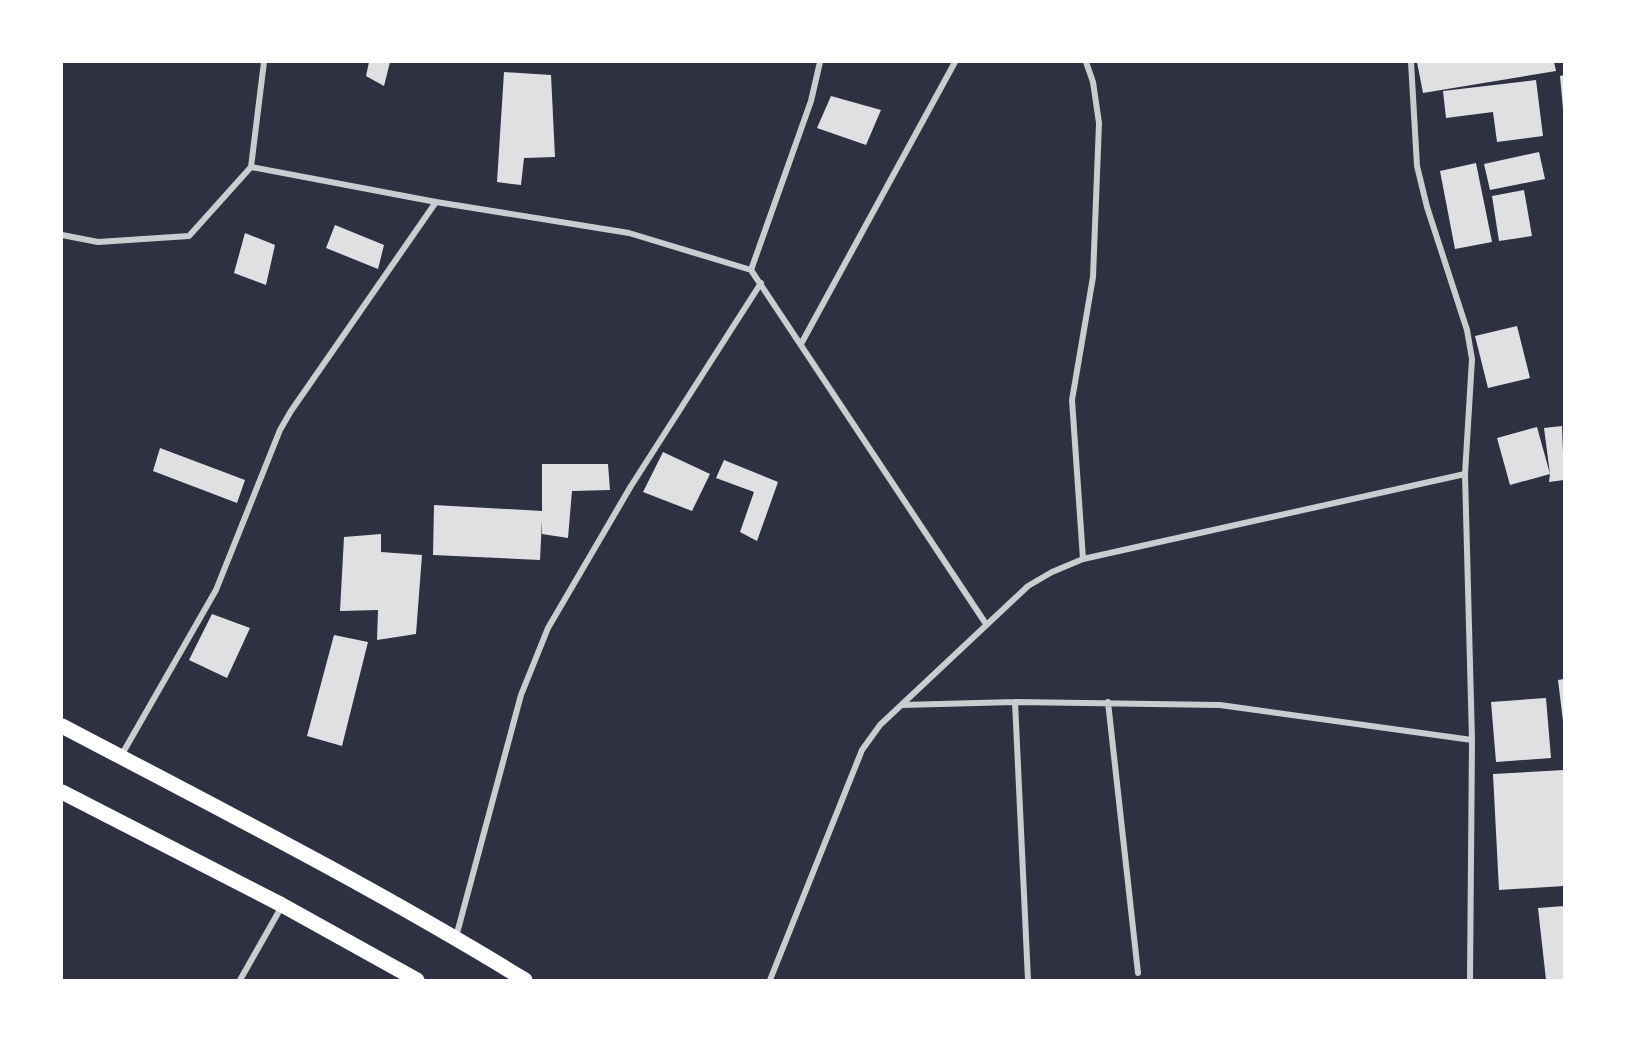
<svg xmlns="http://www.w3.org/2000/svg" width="1626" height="1042" font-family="Poppins,sans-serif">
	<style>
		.building { fill: #e0e0e3 }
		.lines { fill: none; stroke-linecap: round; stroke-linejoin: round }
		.minor { stroke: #caccd0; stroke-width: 6 }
		.primary { stroke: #fff; stroke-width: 15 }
	</style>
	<rect width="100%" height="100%" fill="#2d3142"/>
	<path class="building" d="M 369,62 L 390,62 L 384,86 L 366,76 Z
		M 1417,62 L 1554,62 L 1556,71 L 1423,93 Z
		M 504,72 L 551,75 L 555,157 L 524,158 L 521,185 L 497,182 Z
		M 1564,75 L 1564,109 L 1563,109 L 1560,76 Z
		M 1536,80 L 1543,136 L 1497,142 L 1493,112 L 1446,118 L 1443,91 Z
		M 831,96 L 881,110 L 866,145 L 817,128 Z
		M 1539,152 L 1545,179 L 1490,190 L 1484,164 Z
		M 1476,163 L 1492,242 L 1455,249 L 1440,171 Z
		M 1524,190 L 1532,236 L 1499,241 L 1492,196 Z
		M 335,225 L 384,245 L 378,269 L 326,248 Z
		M 245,233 L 275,245 L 266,285 L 234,273 Z
		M 1517,326 L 1530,378 L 1488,388 L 1475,336 Z
		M 1562,426 L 1564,480 L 1549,482 L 1550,474 L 1510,485 L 1497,438 L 1537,427 L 1550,474 L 1544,428 Z
		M 160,448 L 245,480 L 237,503 L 153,471 Z
		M 663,452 L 710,474 L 692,511 L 643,492 Z
		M 724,460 L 778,482 L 757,541 L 740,532 L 754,492 L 716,478 Z
		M 542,464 L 608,464 L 610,490 L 572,491 L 568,538 L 542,534 L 542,520 L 540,560 L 433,555 L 434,505 L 542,511 Z
		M 381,534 L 381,552 L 422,555 L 416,634 L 377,640 L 378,610 L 340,611 L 344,537 Z
		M 212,614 L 250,628 L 227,678 L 189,660 Z
		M 334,635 L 368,642 L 342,746 L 307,736 Z
		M 1564,679 L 1564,721 L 1563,721 L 1558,680 Z
		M 1546,698 L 1551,758 L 1496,762 L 1491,702 Z
		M 1564,770 L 1564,886 L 1499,890 L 1493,774 Z
		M 1564,906 L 1564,980 L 1546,980 L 1538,908 Z"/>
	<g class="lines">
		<path class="minor" d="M 1411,62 L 1417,166 L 1427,207 L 1467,330 L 1472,359 L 1465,474 L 1472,740 L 1470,980
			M 251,167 L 436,202 L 629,233 L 751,270 L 986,624
			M 62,235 L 98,242 L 189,236 L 251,167 L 264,62
			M 751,270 L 811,101 L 820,62
			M 801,344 L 955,62
			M 1083,559 L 1072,400 L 1093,277 L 1099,123 L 1093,82 L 1086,62
			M 1015,702 L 1028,980
			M 1108,702 L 1138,973
			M 902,705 L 1015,702 L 1220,705 L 1472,740
			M 121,756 L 216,590 L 280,430 L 291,411 L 436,202
			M 456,937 L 521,695 L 548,628 L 631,486 L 761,283
			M 240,980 L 282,906
			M 770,980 L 862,750 L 880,725 L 1028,586 L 1052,572 L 1083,559 L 1465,474"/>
		<path class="primary" d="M 62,726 C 218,808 375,888 525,980
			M 62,792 L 282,905 L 417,980"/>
	</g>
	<rect width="1626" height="1042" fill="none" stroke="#ffffff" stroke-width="126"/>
</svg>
